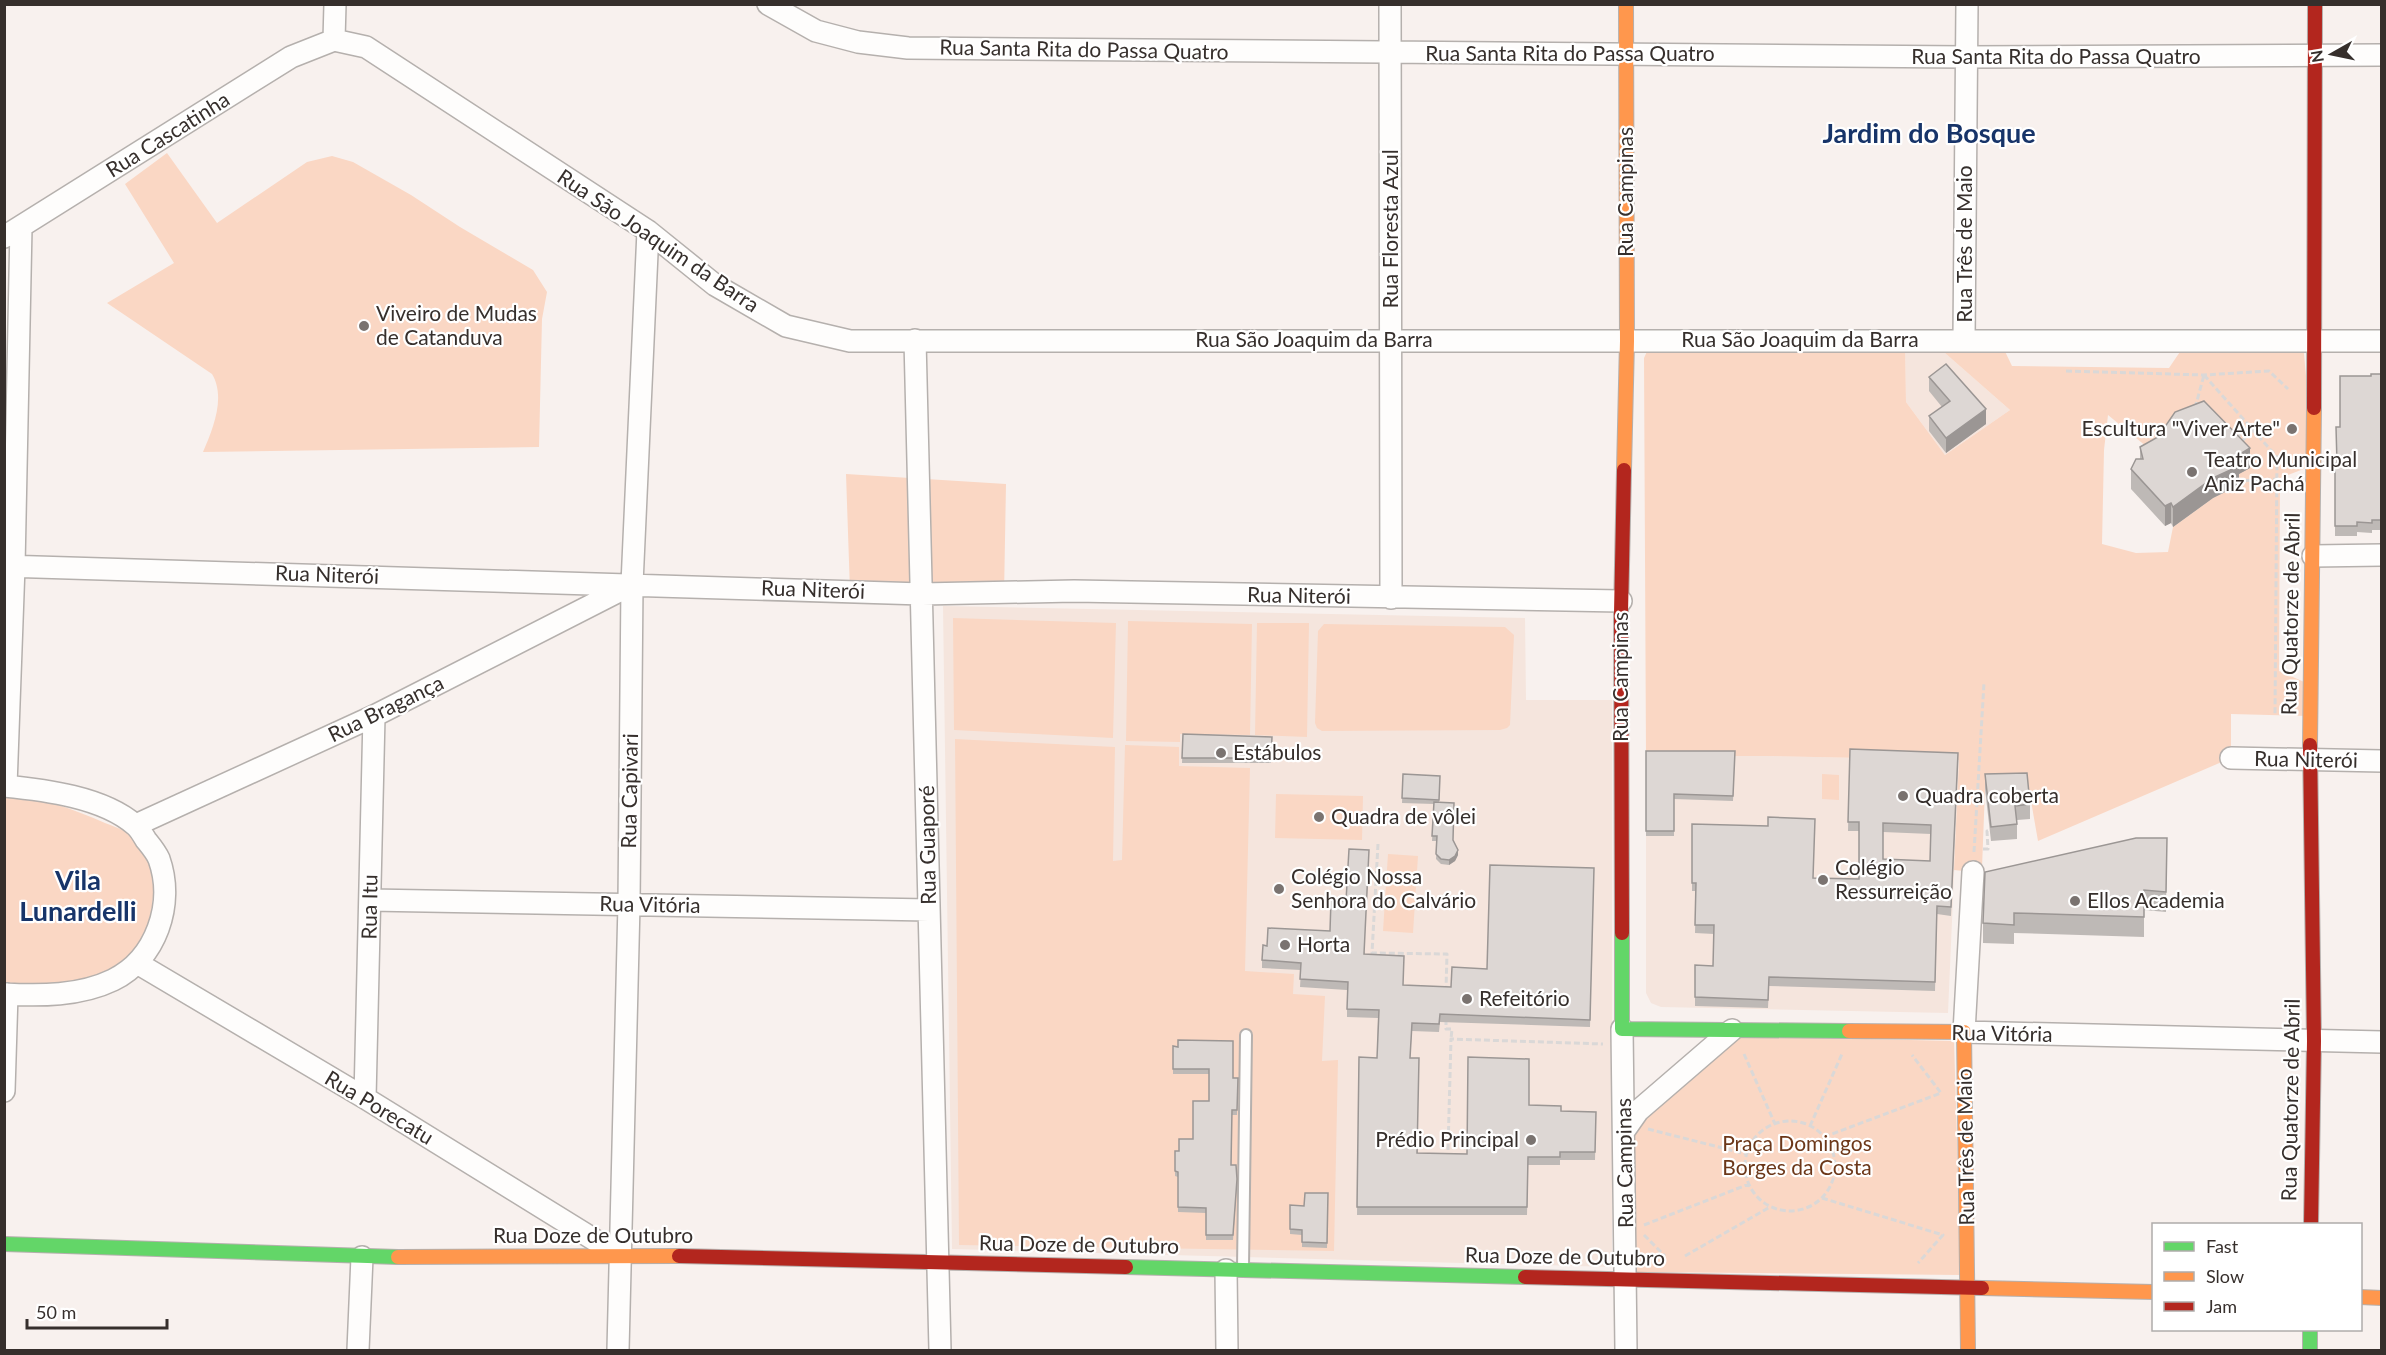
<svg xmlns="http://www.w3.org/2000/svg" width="2386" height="1355" font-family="Lato,sans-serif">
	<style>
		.built { fill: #f5e5dd }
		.green { fill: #fad7c4; fill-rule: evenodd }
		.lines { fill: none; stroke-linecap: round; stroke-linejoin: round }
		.lane-casing { stroke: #b5b0ad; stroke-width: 14 }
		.street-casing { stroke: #b5b0ad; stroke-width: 24 }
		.fast-casing { stroke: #b5b0ad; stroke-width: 16 }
		.slow-casing { stroke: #b5b0ad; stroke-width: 16 }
		.jam-casing { stroke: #b5b0ad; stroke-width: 16 }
		.path { stroke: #dad8d7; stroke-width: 3; stroke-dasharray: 6 3; stroke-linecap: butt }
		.lane { stroke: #fefdfc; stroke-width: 10 }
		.street { stroke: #fefdfc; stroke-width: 21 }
		.fast { stroke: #63d668; stroke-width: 14 }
		.slow { stroke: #ff974d; stroke-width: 14 }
		.jam { stroke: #b3261e; stroke-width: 14 }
		.wall { fill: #beb9b6; fill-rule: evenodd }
		.shaded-wall { fill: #9b9694 }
		.building { fill: #ddd7d4; stroke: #9b9694; stroke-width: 1.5; fill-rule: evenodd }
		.poi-dot { fill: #7a7370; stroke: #fff; stroke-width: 2 }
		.labels { text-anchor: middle; stroke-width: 4.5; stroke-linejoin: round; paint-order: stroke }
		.street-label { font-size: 21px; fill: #362f2c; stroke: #fff }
		.poi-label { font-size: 21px; fill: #362f2c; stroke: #fff; text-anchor: start }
		.park-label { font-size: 21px; fill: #6c3719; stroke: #fff }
		.district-label { font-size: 27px; font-weight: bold; fill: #173469; stroke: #fff }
	</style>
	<rect width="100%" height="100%" fill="#f8f1ee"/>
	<path class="built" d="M 1929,339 L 2010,410 L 1945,455 L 1906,402 L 1905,340 Z
		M 943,606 L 1525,618 L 1526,700 L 1612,700 L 1612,1267 L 952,1249 Z
		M 1646,756 L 1767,756 L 1959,760 L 1948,1013 L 1661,1007 L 1651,1003 L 1646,993 Z"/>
	<path class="green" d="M 167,153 L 217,223 L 307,162 L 332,156 L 353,162 L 411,195 L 460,227 L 533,270 L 547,292 L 542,319 L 539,447 L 203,452 C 213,429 226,397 212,374 L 107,303 L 174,263 L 125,184 Z
		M 1929,339 L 1999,339 L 2012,366 L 2169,368 L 2188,340 L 2303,343 L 2314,465 L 2280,478 L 2279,671 L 2311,685 L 2311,716 L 2231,714 L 2231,758 L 2038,841 L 2027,778 L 1985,789 L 1982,868 L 1973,872 L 1954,870 L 1959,760 L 1767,756 L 1646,756 L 1644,358 L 1650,345 L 1905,340 L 1906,402 L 1945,455 L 2010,410 ZM 2108,415 L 2158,456 L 2230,489 L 2213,498 L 2173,527 L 2168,552 L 2136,553 L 2102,544 L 2104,450 Z
		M 846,474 L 1006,484 L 1004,596 L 850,591 Z
		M 953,618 L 1116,623 L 1113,738 L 954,730 Z
		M 1128,621 L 1252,624 L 1250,735 L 1180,734 L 1180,742 L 1126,741 Z
		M 1257,623 L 1309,623 L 1307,737 L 1255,735 Z
		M 1324,624 L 1505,627 L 1514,635 L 1510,725 L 1507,728 L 1500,730 L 1322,731 L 1317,728 L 1315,723 L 1318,631 Z
		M 955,739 L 1115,747 L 1113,861 L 1122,860 L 1125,745 L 1179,747 L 1179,766 L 1250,768 L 1245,971 L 1294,974 L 1293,994 L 1325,996 L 1322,1061 L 1338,1060 L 1334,1251 L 959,1245 Z
		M 1822,774 L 1839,775 L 1839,800 L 1822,799 Z
		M 5,792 C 39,797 73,809 105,823 C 112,826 120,828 126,832 C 164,856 159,926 130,955 C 123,962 112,970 104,975 C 81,987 31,987 5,987 Z
		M 1276,794 L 1363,796 L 1362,840 L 1275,838 Z
		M 1388,854 L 1418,856 L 1413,933 L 1383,931 Z
		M 1736,1036 L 1954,1041 L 1961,1275 L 1635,1272 L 1632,1129 Z"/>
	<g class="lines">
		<g class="lane-casing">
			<path id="lane" d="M 1243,1267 L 1246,1035"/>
		</g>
		<g class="street-casing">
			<path id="street" d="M 768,4 L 816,31 L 858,42 L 908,48 L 1965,57 L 2382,55
				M 1390,4 L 1391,598
				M 334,40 L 366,47 L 648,231 L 715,285 L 786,326 L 850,341 L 2382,341
				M 334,40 L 335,4
				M 4,237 L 291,57 L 334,40
				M 1964,339 L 1967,4
				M 915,340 L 940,1350
				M 2313,556 L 2382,555
				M 4,566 L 922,594 L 1074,591 L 1621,601
				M 2231,758 L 2382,761
				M 4,786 C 45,790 103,797 135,825 C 139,828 143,835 146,840 C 150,845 156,852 159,859 C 175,904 156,959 113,980 C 80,996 40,996 4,994
				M 6,786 L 14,566 L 21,227
				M 136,825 L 374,716 L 629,586
				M 1973,872 L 1964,1032 L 2382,1042
				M 370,900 L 929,910
				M 137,963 L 365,1098 L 619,1255
				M 1622,1029 L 1626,1350
				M 4,1091 L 7,994
				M 365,1098 L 374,716
				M 1624,1131 L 1638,1111 L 1732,1030
				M 1226,1270 L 1227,1350
				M 358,1350 L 362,1257
				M 618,1350 L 629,904 L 632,584 L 648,231"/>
		</g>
		<g class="fast-casing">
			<path id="fast" d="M 1622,933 L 1622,1029 L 1849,1031
				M 4,1244 L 398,1257
				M 1126,1267 L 1525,1277
				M 2310,1330 L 2310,1350"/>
		</g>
		<g class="slow-casing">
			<path id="slow" d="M 1624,470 L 1627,341 L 1626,4
				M 2310,745 L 2314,408
				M 1849,1031 L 1964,1032 L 1968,1350
				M 398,1257 L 679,1256
				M 1982,1288 L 2154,1292
				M 2360,1297 L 2382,1298"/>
		</g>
		<g class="jam-casing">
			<path id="jam" d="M 2314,408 L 2315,4
				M 2310,745 L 2314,1041 L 2311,1224
				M 1622,933 L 1621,613 L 1624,470
				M 679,1256 L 1126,1267
				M 1525,1277 L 1982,1288"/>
		</g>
		<path class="path" d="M 2066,371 L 2204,375 L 2269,371 L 2288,389
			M 2204,375 L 2277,457 L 2275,715
			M 2195,408 L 2204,375
			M 2236,439 L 2249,426
			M 2241,442 L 2253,430
			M 2277,457 L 2291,458
			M 2237,481 L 2277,479
			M 1378,844 L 1372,953 L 1447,954 L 1446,989
			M 1983,849 L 1988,849 L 1987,831 L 1990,831
			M 1974,852 L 1984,683
			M 1446,1019 L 1446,1029 L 1452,1029 L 1451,1039
			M 1744,1054 L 1775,1124
			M1745 1166a45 45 0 1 1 90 0a45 45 0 1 1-90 0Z
			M 1810,1126 L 1842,1054
			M 1648,1129 L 1746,1154
			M 1824,1137 L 1941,1093 L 1912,1055
			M 1448,1150 L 1451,1039 L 1603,1044
			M 1822,1198 L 1943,1235 L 1918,1263
			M 1644,1225 L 1749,1184
			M 1644,1235 L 1665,1256
			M 1685,1256 L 1770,1207"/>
		<use href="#lane" class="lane"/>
		<use href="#street" class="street"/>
		<use href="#fast" class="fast"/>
		<use href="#slow" class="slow"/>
		<use href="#jam" class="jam"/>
	</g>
	<path class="wall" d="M 2382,374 L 2382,530 L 2372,530 L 2372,533 L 2357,532 L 2357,536 L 2335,536 L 2335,463 L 2336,463 L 2340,427 L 2371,376 Z
		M 1929,377 L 1986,424 L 1946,453 L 1929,431 L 1929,416 L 1942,407 L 1929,391 Z
		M 2140,447 L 2250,468 L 2239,474 L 2239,485 L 2213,498 L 2173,527 L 2171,523 L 2165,526 L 2131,489 L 2131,469 L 2140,459 Z
		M 1183,734 L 1272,737 L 1271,763 L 1182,763 Z
		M 1850,749 L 1958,762 L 1951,916 L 1937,914 L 1935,991 L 1769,986 L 1768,1008 L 1695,1006 L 1695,965 L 1713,966 L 1714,934 L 1695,933 L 1696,891 L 1692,891 L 1692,824 L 1813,878 L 1859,879 L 1859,831 L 1848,831 ZM 1883,832 L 1931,834 L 1930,861 L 1883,859 Z
		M 1646,751 L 1735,751 L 1733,801 L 1674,799 L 1674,836 L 1646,836 Z
		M 1403,774 L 1440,776 L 1439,803 L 1458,855 L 1455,861 L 1449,865 L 1441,864 L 1436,859 L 1437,841 L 1432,841 L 1434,804 L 1402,803 Z
		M 1985,774 L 2030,804 L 2030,819 L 2017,820 L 2017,839 L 1991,841 L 1985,789 Z
		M 2167,838 L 2166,912 L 2144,910 L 2144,937 L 2014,933 L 2014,944 L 1983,943 L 1983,923 Z
		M 1594,868 L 1590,1027 L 1440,1022 L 1439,1032 L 1412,1031 L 1410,1058 L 1418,1153 L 1467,1154 L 1529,1105 L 1561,1111 L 1596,1112 L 1595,1160 L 1560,1160 L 1560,1165 L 1528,1165 L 1527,1215 L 1357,1215 L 1359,1057 L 1377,1058 L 1378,1018 L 1347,1017 L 1347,990 L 1300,987 L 1301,970 L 1262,968 L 1262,960 L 1267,946 L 1330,931 L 1346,901 L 1365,954 L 1403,985 L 1451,987 L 1487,969 Z
		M 1173,1046 L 1233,1078 L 1238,1078 L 1237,1115 L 1232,1115 L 1231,1165 L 1237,1184 L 1233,1240 L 1206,1240 L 1206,1213 L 1178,1212 L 1178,1177 L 1175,1176 L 1175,1151 L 1179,1151 L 1193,1139 L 1209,1101 L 1209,1074 L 1173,1074 Z
		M 1328,1193 L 1327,1248 L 1302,1247 L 1302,1235 L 1290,1234 L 1290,1205 L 1304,1206 Z"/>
	<path class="shaded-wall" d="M 1986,409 L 1986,424 L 1946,453 L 1946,438 Z
		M 2250,448 L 2250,468 L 2239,474 L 2239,485 L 2213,498 L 2173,527 L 2173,507 L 2235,457 Z
		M 2171,503 L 2171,523 L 2165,526 L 2165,506 Z
		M 1458,850 L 1458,855 L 1455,861 L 1449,865 L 1449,860 Z"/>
	<path class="building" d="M 1946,364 L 1986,409 L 1946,438 L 1929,416 L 1950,401 L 1929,377 Z
		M 2371,374 L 2382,374 L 2382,520 L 2372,520 L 2372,523 L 2357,522 L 2357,526 L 2335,526 L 2335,463 L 2337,463 L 2336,427 L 2340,427 L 2340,376 L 2371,376 Z
		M 2204,401 L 2250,448 L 2235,457 L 2239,466 L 2213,478 L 2173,507 L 2171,503 L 2165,506 L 2131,469 L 2136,459 L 2143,459 L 2140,447 L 2158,437 L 2175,412 Z
		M 1183,734 L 1272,737 L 1271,758 L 1182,758 Z
		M 1850,749 L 1958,753 L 1951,907 L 1937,906 L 1935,982 L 1769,977 L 1768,1000 L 1695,997 L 1695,965 L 1713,966 L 1714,925 L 1695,925 L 1696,883 L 1692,883 L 1692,824 L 1768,826 L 1768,817 L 1815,819 L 1813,878 L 1859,879 L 1859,822 L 1848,822 ZM 1883,823 L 1931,825 L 1930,861 L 1883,859 Z
		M 1646,751 L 1735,751 L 1733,796 L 1674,794 L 1674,831 L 1646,831 Z
		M 2027,773 L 2030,804 L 2015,806 L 2017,824 L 1991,827 L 1985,774 Z
		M 1403,774 L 1440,776 L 1439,800 L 1402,798 Z
		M 1434,802 L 1454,803 L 1453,840 L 1458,850 L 1455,856 L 1449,860 L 1441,859 L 1436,854 L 1437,836 L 1432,836 Z
		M 2136,838 L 2167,838 L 2166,892 L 2144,890 L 2144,917 L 2014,913 L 2014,925 L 1983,923 L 1985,872 Z
		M 1349,849 L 1369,850 L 1364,954 L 1404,956 L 1403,985 L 1451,987 L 1452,967 L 1487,969 L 1490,865 L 1594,868 L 1590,1020 L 1440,1014 L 1439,1024 L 1412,1023 L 1410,1058 L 1419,1058 L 1417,1153 L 1467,1154 L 1468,1057 L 1529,1059 L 1529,1105 L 1561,1106 L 1561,1111 L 1596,1112 L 1595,1152 L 1560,1152 L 1560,1157 L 1528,1157 L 1527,1207 L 1357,1207 L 1359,1057 L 1377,1058 L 1379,1010 L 1347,1009 L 1348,982 L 1300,979 L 1301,963 L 1262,960 L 1263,945 L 1267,946 L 1268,928 L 1330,931 L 1331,900 L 1346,901 Z
		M 1178,1040 L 1233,1041 L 1233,1078 L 1238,1078 L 1237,1110 L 1232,1110 L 1231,1165 L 1236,1165 L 1237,1179 L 1233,1235 L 1206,1235 L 1206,1208 L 1178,1207 L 1178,1172 L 1175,1171 L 1175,1151 L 1179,1151 L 1179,1139 L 1193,1139 L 1193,1101 L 1209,1101 L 1209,1069 L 1173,1069 L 1173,1046 L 1178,1047 Z
		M 1305,1193 L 1328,1193 L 1327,1243 L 1302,1242 L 1302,1230 L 1290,1229 L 1290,1205 L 1304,1206 Z"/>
	<g class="poi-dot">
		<circle cx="364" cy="326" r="6"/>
		<circle cx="2292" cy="429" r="6"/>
		<circle cx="2192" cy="472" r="6"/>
		<circle cx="1221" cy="753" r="6"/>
		<circle cx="1903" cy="796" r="6"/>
		<circle cx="1319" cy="817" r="6"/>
		<circle cx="1823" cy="880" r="6"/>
		<circle cx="1279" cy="889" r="6"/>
		<circle cx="2075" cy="901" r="6"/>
		<circle cx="1285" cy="945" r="6"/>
		<circle cx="1467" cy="999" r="6"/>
		<circle cx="1531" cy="1140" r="6"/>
	</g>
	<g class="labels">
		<g class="street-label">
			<text transform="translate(1084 50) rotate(1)" y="7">Rua Santa Rita do Passa Quatro</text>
			<text x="1570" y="61">Rua Santa Rita do Passa Quatro</text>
			<text x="2056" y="64">Rua Santa Rita do Passa Quatro</text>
			<text transform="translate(168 135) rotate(-32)" y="7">Rua Cascatinha</text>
			<text transform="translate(1626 192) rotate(-90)" y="7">Rua Campinas</text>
			<text transform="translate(1391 229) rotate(-90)" y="7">Rua Floresta Azul</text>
			<text transform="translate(658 241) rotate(34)" y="7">Rua São Joaquim da Barra</text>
			<text transform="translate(1965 244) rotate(-90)" y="7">Rua Três de Maio</text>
			<text x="1314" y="347">Rua São Joaquim da Barra</text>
			<text x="1800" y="347">Rua São Joaquim da Barra</text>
			<text transform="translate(327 575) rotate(2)" y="7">Rua Niterói</text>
			<text transform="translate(813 590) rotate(2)" y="7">Rua Niterói</text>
			<text transform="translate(1299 596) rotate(1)" y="7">Rua Niterói</text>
			<text transform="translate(2291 614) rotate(-89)" y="7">Rua Quatorze de Abril</text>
			<text transform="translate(1621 677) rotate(-90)" y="7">Rua Campinas</text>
			<text transform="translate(386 709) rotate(-26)" y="7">Rua Bragança</text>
			<text transform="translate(2306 760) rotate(1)" y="7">Rua Niterói</text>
			<text transform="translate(630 791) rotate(-89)" y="7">Rua Capivari</text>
			<text transform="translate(928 845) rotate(-91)" y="7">Rua Guaporé</text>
			<text transform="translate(650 905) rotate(1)" y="7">Rua Vitória</text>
			<text transform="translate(370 907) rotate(-89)" y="7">Rua Itu</text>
			<text transform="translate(2002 1034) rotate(1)" y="7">Rua Vitória</text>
			<text transform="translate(2291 1100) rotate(-89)" y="7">Rua Quatorze de Abril</text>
			<text transform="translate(379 1108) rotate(31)" y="7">Rua Porecatu</text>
			<text transform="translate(1966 1147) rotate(-91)" y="7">Rua Três de Maio</text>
			<text transform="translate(1625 1163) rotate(-91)" y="7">Rua Campinas</text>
			<text x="593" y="1243">Rua Doze de Outubro</text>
			<text transform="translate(1079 1245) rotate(1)" y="7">Rua Doze de Outubro</text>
			<text transform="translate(1565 1257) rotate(1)" y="7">Rua Doze de Outubro</text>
		</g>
		<g class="poi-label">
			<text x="376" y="321">Viveiro de Mudas<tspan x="376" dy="24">de Catanduva</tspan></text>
			<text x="2280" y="436" text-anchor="end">Escultura "Viver Arte"</text>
			<text x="2204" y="467">Teatro Municipal<tspan x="2204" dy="24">Aniz Pachá</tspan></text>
			<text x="1233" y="760">Estábulos</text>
			<text x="1915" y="803">Quadra coberta</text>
			<text x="1331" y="824">Quadra de vôlei</text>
			<text x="1835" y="875">Colégio<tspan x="1835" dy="24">Ressurreição</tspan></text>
			<text x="1291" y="884">Colégio Nossa<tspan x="1291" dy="24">Senhora do Calvário</tspan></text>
			<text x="2087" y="908">Ellos Academia</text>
			<text x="1297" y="952">Horta</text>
			<text x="1479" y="1006">Refeitório</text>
			<text x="1519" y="1147" text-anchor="end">Prédio Principal</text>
		</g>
		<g class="park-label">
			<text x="1797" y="1151">Praça Domingos<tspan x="1797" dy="24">Borges da Costa</tspan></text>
		</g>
		<g class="district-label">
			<text x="1929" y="143">Jardim do Bosque</text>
			<text x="78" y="890">Vila<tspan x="78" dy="31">Lunardelli</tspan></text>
		</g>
	</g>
	<rect width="2386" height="1355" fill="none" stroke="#362f2c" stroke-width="12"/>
	<rect x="2152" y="1223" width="210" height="108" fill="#ffffff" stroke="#afacab" stroke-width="1.5"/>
	<rect x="2164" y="1242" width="30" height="9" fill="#63d668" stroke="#afacab" stroke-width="1.5"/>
	<text x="2206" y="1253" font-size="18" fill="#362f2c">Fast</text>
	<rect x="2164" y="1272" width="30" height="9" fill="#ff974d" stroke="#afacab" stroke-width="1.5"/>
	<text x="2206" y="1283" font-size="18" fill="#362f2c">Slow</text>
	<rect x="2164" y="1302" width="30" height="9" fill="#b3261e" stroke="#afacab" stroke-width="1.5"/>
	<text x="2206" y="1313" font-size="18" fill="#362f2c">Jam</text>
	<g transform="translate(2332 54) rotate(261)" stroke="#ffffff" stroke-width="4.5" paint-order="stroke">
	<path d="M0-4.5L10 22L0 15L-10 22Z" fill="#362f2c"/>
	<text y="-9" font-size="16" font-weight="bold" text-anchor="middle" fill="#362f2c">N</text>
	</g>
	<path d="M27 1319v9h140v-9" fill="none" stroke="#362f2c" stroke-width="3"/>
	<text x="36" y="1319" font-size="18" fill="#362f2c" stroke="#ffffff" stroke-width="4.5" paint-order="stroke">50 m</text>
</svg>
